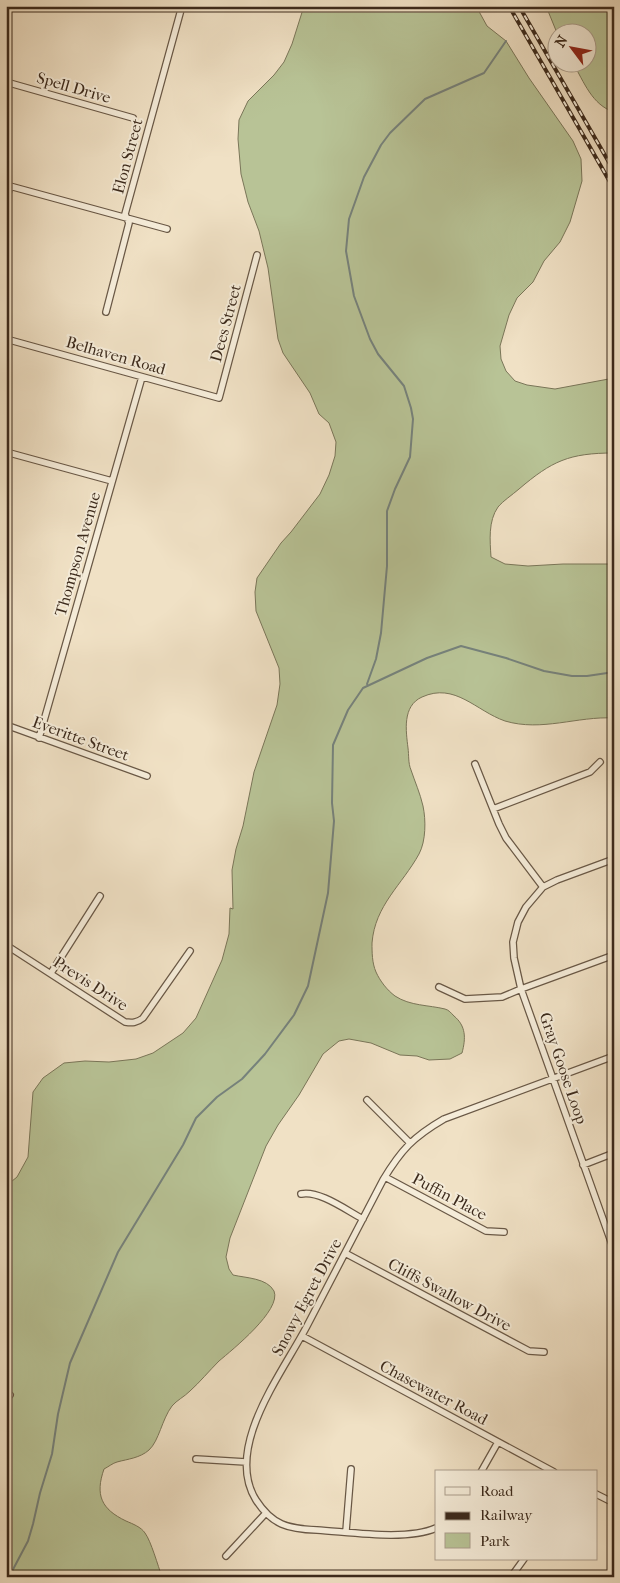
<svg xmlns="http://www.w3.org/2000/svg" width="620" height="1583" font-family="'IM FELL French Canon',serif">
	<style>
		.green { fill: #b8c396; stroke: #7a7659 }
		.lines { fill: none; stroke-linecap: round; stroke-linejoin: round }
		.stream { stroke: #76827c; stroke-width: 2 }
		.minor-casing { stroke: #695846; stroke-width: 8 }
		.minor { stroke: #f5ecd9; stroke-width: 5.5 }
		.rail-casing { stroke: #3c2a1c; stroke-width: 4 }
		.rail { stroke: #f5ecd9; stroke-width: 2; stroke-dasharray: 5.5; stroke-linecap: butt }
		.labels { text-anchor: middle; stroke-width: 4; stroke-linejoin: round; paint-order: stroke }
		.street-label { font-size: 16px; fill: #3c2a1c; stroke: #f5ecd9 }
	</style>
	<rect width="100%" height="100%" fill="#f0e1c5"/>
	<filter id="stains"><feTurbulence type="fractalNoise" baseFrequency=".004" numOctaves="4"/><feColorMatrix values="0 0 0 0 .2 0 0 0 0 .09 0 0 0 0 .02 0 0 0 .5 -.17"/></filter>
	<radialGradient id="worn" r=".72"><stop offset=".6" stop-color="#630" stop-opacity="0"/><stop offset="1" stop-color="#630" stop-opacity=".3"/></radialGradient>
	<path class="green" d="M 304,6 L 476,6 L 487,26 L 506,41 L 529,78 L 573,141 L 581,159 L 582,181 L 570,222 L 560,242 L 544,261 L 533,282 L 517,298 L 509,315 L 500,346 L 501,359 L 506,371 L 515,381 L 527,385 L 555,389 L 614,378 L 614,453 C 569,453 552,461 519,489 C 512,495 503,501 498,507 C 488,521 490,541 491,557 L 505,564 L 528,566 L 563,564 L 614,564 L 614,718 C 577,716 542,732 505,721 C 476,711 455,682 422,697 C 402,706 406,731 408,748 C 409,755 408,763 411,770 C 415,782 420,793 423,806 C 426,820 426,841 419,854 C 402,885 375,905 372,943 C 372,952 372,963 376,972 C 380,981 387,990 395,996 C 410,1006 429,1005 445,1009 C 449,1010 451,1013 454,1016 C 466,1026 466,1038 462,1053 L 450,1059 L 429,1060 L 417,1056 L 400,1055 L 371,1043 L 349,1039 L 339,1041 L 323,1054 L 299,1095 L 278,1125 L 266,1146 L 230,1238 L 226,1257 L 229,1269 L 233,1275 C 246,1278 267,1278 274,1291 C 282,1310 232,1350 219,1361 C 209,1371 200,1382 190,1391 C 184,1397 177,1400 172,1406 C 162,1419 159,1441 149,1450 C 140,1458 128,1459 117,1462 C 113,1463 108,1467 104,1469 C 95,1495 101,1509 126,1521 C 133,1524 141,1527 145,1533 C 151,1541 158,1566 162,1577 L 6,1577 L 6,1186 L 17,1177 L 28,1157 L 33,1092 L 43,1078 L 64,1063 L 85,1061 L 109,1062 L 136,1059 L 153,1053 L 183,1033 L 196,1018 L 222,960 L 229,934 L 230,908 L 233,909 L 232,870 L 236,849 L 243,826 L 254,772 L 277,705 L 280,684 L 279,668 L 256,611 L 255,592 L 257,578 L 281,543 L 291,532 L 320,494 L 329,475 L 335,456 L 336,442 L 329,423 L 319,414 L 310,393 L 283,353 L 278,339 L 268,268 L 259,231 L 248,202 L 241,174 L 238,139 L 239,120 L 248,101 L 274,75 L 284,62 L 292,44 Z
		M 546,6 L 614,6 L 614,112 C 592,105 584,82 573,63 L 588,62 L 588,32 L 557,33 Z"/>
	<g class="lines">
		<path class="stream" d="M 367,684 L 376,659 L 381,633 L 387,566 L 387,511 L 395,489 L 410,457 L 413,419 L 411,408 L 404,386 L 378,354 L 370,339 L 354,296 L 346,251 L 349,219 L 364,177 L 381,145 L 390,133 L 425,99 L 484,73 L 506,41
			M 9,1577 L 28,1541 L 33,1524 L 40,1493 L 52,1454 L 58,1414 L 70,1363 L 118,1252 L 183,1145 L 196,1118 L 217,1097 L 242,1079 L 265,1054 L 294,1015 L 308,986 L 328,893 L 334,821 L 332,803 L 333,745 L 348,710 L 363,688 L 427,658 L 461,646 L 506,658 L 544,671 L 572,676 L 587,676 L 614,672"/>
		<g class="minor-casing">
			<path id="minor" d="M 6,82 L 133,118
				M 6,185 L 167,229
				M 6,201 L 10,186
				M 106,312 L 129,223 L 125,214 L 182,6
				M 6,339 L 219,398 L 257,255
				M 6,452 L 112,481
				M 6,725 L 147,776
				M 39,738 L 142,377
				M 475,764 L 499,824 L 506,838 L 543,887
				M 493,809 L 590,772 L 600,762
				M 6,945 L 125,1022 C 132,1023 137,1023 143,1018 L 190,951
				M 614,955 L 521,989 L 614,1250
				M 51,973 L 100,896
				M 439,987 L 465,999 L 502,997 L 521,989 L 514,958 L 513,942 L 518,922 L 526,907 L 543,887 L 557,880 L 614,859
				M 367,1100 L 410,1143
				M 583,1165 L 614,1153
				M 385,1177 L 486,1231 L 504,1232
				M 301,1194 C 319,1190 346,1210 363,1219
				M 345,1253 L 529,1351 L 544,1352
				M 302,1336 L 554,1472
				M 6,1393 L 10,1395
				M 196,1459 L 246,1462
				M 481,1472 L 498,1442
				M 596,1494 L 614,1503
				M 436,1528 C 407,1541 350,1532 317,1530 C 288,1529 272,1525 256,1500 C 223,1447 284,1371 308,1324 C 333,1276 358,1228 383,1180 C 401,1150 413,1137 444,1119 L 614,1056
				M 346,1531 L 351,1469
				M 226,1556 L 265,1514
				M 511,1577 L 524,1559
				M 613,1577 L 614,1575"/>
		</g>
		<use href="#minor" class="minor"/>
		<g class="rail-casing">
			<path id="rail" d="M 509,6 L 614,189
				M 519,6 L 614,171"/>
		</g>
		<use href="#rail" class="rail"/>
	</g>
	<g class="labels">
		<g class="street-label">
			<text transform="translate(74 87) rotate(16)" y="6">Spell Drive</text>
			<text transform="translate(127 156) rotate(-75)" y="6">Elon Street</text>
			<text transform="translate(225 323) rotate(-75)" y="6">Dees Street</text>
			<text transform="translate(116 355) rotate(16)" y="6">Belhaven Road</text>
			<text transform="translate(77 554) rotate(-74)" y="6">Thompson Avenue</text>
			<text transform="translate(81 738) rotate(20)" y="6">Everitte Street</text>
			<text transform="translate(91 983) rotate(33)" y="6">Previs Drive</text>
			<text transform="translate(564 1068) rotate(71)" y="6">Gray Goose Loop</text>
			<text transform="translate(450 1196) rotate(28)" y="6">Puffin Place</text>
			<text transform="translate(450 1294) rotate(28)" y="6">Cliffs Swallow Drive</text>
			<text transform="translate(306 1297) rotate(-62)" y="6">Snowy Egret Drive</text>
			<text transform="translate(434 1392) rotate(28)" y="6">Chasewater Road</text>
		</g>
	</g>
	<rect width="620" height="1583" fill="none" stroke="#f0e1c5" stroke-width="25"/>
	<rect x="8" y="8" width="605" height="1568" fill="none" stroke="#3c2a1c" stroke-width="2.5"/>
	<rect x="12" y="12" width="595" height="1558" fill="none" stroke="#3c2a1c"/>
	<rect x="435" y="1470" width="162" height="90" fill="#f5ecd9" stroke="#ab9e8d"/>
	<rect x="445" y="1487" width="25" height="8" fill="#f5ecd9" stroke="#ab9e8d"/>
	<text x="480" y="1496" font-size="15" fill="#3c2a1c">Road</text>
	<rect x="445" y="1512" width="25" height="8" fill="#3c2a1c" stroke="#ab9e8d"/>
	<text x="480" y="1520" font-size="15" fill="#3c2a1c">Railway</text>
	<rect x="445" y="1533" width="25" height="15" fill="#b8c396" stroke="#ab9e8d"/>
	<text x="480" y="1546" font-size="15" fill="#3c2a1c">Park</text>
	<g transform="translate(572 48) rotate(302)"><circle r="24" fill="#f5ecd9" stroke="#ab9e8d"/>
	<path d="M0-4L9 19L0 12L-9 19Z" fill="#8f2418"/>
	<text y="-8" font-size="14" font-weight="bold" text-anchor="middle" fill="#3c2a1c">N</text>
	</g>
	<rect width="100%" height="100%" filter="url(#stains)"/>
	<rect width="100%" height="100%" fill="url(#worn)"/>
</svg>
